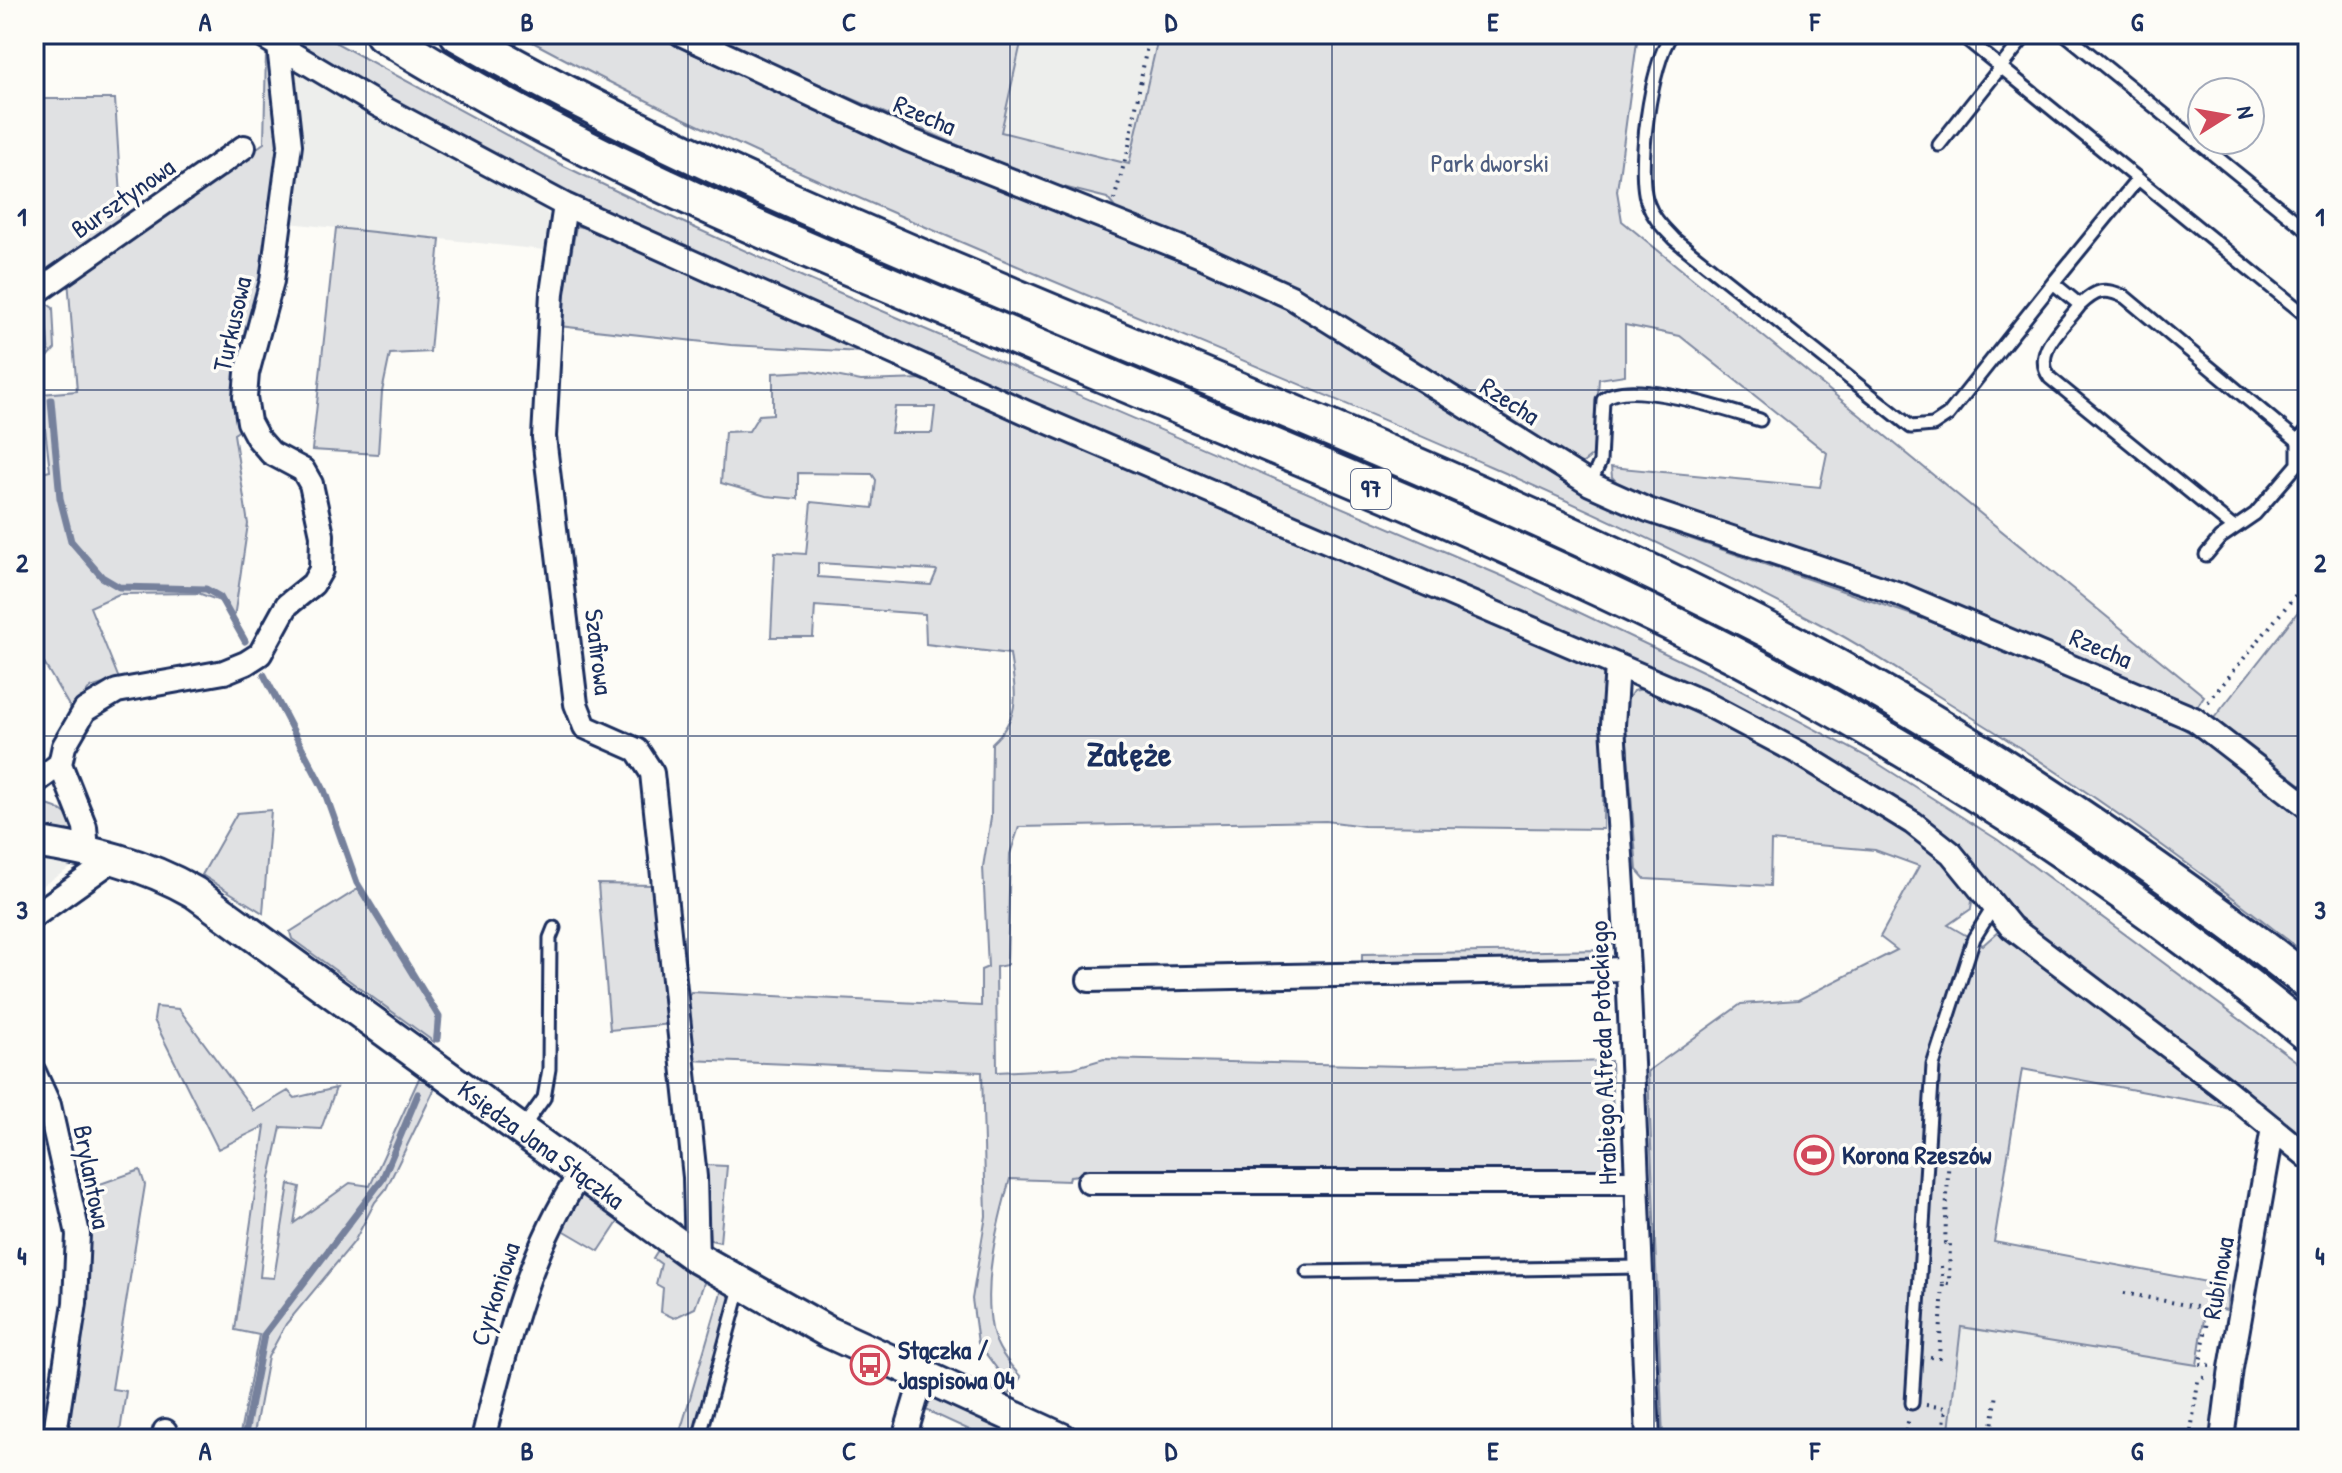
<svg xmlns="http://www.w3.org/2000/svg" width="2342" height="1473" font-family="'Patrick Hand',sans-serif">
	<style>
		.built { fill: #edeeec }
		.green { fill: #e0e1e3; stroke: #7e88a0; stroke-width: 2; fill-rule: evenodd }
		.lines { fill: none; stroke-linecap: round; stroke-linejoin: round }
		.stream { stroke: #76819c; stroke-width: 7 }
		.lane-casing { stroke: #1b2f5e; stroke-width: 17 }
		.street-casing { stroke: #1b2f5e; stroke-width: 28 }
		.secondary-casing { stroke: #1b2f5e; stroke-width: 36 }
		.primary-casing { stroke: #1b2f5e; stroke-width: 40 }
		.path { stroke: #1b2f5e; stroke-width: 4; stroke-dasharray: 2 6; stroke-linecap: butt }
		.lane { stroke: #fdfcf7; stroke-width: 11 }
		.street { stroke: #fdfcf7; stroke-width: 22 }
		.secondary { stroke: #fdfcf7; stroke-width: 30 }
		.primary { stroke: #fdfcf7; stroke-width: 34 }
		.grid { fill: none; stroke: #1b2f5e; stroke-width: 2; stroke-opacity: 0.55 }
		.labels { text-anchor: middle; stroke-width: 7; stroke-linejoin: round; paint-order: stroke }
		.shield { fill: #fdfcf7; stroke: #5f6c8c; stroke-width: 2 }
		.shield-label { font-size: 24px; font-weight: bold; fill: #1b2f5e }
		.street-label { font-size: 26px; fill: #1b2f5e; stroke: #fdfcf7 }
		.park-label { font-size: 26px; fill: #4c5c7f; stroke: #fdfcf7 }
		.poi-label { font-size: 26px; font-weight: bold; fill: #1b2f5e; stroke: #fdfcf7; text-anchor: start }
		.district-label { font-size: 34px; font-weight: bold; fill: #1b2f5e; stroke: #fdfcf7 }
		.neatline { fill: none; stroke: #1b2f5e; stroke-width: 3 }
		.grid-label { font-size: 26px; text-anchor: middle; font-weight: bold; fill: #1b2f5e }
	</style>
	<rect width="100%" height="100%" fill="#fdfcf7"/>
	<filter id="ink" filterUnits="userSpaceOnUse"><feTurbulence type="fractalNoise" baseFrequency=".0125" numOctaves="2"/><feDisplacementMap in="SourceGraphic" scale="16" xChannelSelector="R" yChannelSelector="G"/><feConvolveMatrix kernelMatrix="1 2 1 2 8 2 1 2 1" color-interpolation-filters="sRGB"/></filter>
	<g filter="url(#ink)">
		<path class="built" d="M 1023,34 L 1159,34 L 1129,164 L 1001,133 Z
			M 292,67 L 537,203 L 551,217 L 544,250 L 289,223 Z
			M 34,855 L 78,863 L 34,891 Z
			M 1961,1327 L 2224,1369 L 2212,1439 L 1948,1439 Z"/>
		<path class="green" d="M 272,34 L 320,34 L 560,164 L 658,211 L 803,277 L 1509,579 L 1736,687 L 1871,759 L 1998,840 L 2308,1070 L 2308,1144 L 2037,937 C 2007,905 1983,868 1951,839 L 1663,673 L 1237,494 L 695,256 L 451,136 Z
			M 518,34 L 656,34 L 689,52 L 968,175 L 1173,257 L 1298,314 L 1552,475 L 1671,532 L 1921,618 L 2047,667 L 2172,721 L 2241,767 L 2308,824 L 2308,956 C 2191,863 2070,777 1943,699 C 1903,674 1864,646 1822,625 C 1555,485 1273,374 996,257 C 834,188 673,119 518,34 Z
			M 706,34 L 1023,34 L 1001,132 L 1129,164 L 1159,34 L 1638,34 L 1617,191 L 1622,221 L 2204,696 L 2196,708 L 1961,607 L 1622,488 L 1612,477 L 1611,467 L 1820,487 L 1827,453 L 1680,336 L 1625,325 L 1625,375 L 1599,379 L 1594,454 L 1583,463 L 1572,462 L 1301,289 L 1121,215 L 1107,198 L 1039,181 Z
			M 266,52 L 277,59 L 282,139 L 243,428 L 234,434 L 248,524 L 234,618 L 220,601 L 198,593 L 119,594 L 90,607 L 119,679 L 90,688 L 72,711 L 34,646 L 34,475 L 50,471 L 41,394 L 77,391 L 68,279 L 264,143 Z
			M 34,99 L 115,99 L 122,213 L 116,229 L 34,282 L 34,185 L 40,189 Z
			M 576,226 L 596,230 L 862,352 L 731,345 L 559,326 Z
			M 336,228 L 440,239 L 430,352 L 390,354 L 382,392 L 378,454 L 312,450 Z
			M 46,303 L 53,308 L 55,349 L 48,357 L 38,355 L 34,306 Z
			M 809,371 L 861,381 L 923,379 L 1034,430 L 1064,440 L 1597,667 L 1604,676 L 1603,829 L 1364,826 L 1326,821 L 1019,827 L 1010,854 L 1007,965 L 996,967 L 997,1072 L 1073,1068 L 1104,1059 L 1404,1066 L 1611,1061 L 1615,1171 L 1119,1171 L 1070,1176 L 1069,1181 L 1010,1179 C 997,1224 983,1282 992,1329 C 996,1348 1008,1363 1021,1377 L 1009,1395 L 990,1385 L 1000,1373 L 978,1343 L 972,1299 L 986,1216 L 982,1072 L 689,1060 L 685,1002 L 691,992 L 981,1006 L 981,970 L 988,967 L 983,867 L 991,818 L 992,743 C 1023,714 1015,692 1010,654 L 926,644 L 925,614 L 815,606 L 813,637 L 771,637 L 775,552 L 806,554 L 811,502 L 873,508 L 876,480 L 872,474 L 798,473 L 798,499 L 766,496 L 721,483 L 725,432 L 749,431 L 759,415 L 773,414 L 773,373 ZM 895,407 L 935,407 L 932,433 L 891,433 ZM 818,563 L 936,570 L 937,571 L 931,585 L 818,577 Z
			M 2308,599 L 2308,790 L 2214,718 Z
			M 1643,689 C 1708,717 1771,751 1833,787 C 1885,818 1934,846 1973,894 L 1971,909 L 1948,925 L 1983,945 L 2000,930 L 2041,966 L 2237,1109 L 2022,1069 L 1994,1242 L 2228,1286 L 2227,1310 L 2206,1306 L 2197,1365 L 1961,1327 L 1948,1439 L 1663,1439 L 1648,1071 L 1741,1004 L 1798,1000 L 1897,950 L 1880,937 L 1919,866 L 1875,850 L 1771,841 L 1770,886 L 1645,879 L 1637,870 L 1624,705 L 1633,691 Z
			M 34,802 C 54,806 71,810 76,832 L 34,826 Z
			M 271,810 L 263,913 L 202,875 L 237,813 Z
			M 598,884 L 654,885 L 671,1024 L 610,1030 Z
			M 358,889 L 436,1015 L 434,1042 L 292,939 L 290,932 Z
			M 1606,950 L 1608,964 L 1362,968 L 1362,954 Z
			M 156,1007 L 179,1009 L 254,1111 L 288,1091 L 295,1098 L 336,1088 L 321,1129 L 281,1127 L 270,1178 L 260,1277 L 274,1278 L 289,1184 L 300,1187 L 294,1223 L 350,1183 L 370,1186 L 421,1074 L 437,1084 L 386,1189 L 375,1202 L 354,1242 L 286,1324 L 268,1357 L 253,1439 L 239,1439 L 259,1335 L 235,1330 L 265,1126 L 218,1149 L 154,1020 Z
			M 704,1165 L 727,1166 L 720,1242 L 710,1240 Z
			M 140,1170 L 145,1185 L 112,1389 L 126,1391 L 119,1439 L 62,1439 L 77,1192 Z
			M 578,1193 L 620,1219 L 599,1251 L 558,1227 Z
			M 660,1247 L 705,1280 L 695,1308 L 674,1318 L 661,1312 L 663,1288 L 656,1284 L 661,1264 L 653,1258 Z
			M 722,1289 L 728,1291 L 731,1302 L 693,1439 L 678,1439 Z
			M 932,1396 L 1029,1439 L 989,1439 L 926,1410 Z"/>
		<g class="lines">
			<path class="stream" d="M 34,223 L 38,272
				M 43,309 L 46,351
				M 51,400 L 60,498 L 71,541 L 102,577 L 119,587 L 206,589 L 220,597 L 245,641
				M 264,675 L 324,790 L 357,883 L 439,1017 L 437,1039
				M 244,1439 L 264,1335 L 382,1180 L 418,1094"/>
			<g class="lane-casing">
				<path id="lane" d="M 1672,34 C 1651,60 1635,174 1648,204 C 1653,218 1664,228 1674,239 L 1911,427 L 1933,425 L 1948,415 L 2053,283
					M 1960,34 L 2308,317
					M 2065,34 L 2308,231
					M 1939,145 L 2027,34
					M 2138,179 L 2053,283 L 2080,305 C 2096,290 2104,287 2125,297 L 2298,441
					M 2080,305 C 2064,327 2031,352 2050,378 L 2234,528
					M 1590,484 L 1600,462 L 1603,400 C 1627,376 1728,411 1760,420
					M 2206,555 L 2220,538 L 2255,514 L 2298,464 L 2298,441 L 2308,429
					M 521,1130 L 544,1098 L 549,1069 L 550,938 L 554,928
					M 1307,1272 L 1640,1267
					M 1912,1403 L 1933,1065 L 1974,938 L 1994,906
					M 699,1439 L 741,1284"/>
			</g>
			<g class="street-casing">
				<path id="street" d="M 259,34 L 378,105 L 565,205 L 1025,412 L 1703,702 L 1801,754 L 1913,823 L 1951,853 L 2011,927 L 2225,1089 L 2308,1157
					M 681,34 L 909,140 L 1201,256 L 1291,297 L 1590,484 L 1648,510 L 1899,594 L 2194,719 L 2308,807
					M 565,205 L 552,293 L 544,437 L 576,704 L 585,727 L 637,750 L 652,773 L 695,1177 L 697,1258
					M 34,294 L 244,147
					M 1617,665 L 1613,725 L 1628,969 L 1648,1439
					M 34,783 L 60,764
					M 87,850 L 85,827 L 60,764 L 64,746 L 85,710 L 117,691 L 224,672 L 246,663 L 260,654 L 287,605 L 313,584 L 321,570 L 322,535 L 311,484 L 303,470 L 271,453 L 257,437 L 249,422 L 245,397 L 247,373 L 272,281 L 290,145 L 279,46
					M 34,916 L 115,858
					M 1089,980 L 1628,969
					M 34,1072 L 49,1105 L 78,1234 L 75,1303 L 54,1439
					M 1089,1182 L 1636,1182
					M 163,1439 L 165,1431
					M 483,1439 C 506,1346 527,1255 580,1174
					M 904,1439 L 923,1375
					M 2222,1439 L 2231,1368 L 2273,1128"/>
			</g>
			<g class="secondary-casing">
				<g id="secondary">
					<path id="s1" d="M 34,842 C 92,851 143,863 194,892 L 697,1258 L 828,1332 L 1062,1439"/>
				</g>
			</g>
			<g class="primary-casing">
				<path id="primary" d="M 383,34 C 595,169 834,260 1064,358 C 1268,445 1476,527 1675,625 C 1902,737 2113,875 2308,1034
					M 458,34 C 625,130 801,206 978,281 C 1232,388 1490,490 1737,614 C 1940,716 2128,843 2308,982"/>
			</g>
			<path class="path" d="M 1114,200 L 1129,146 L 1149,34
				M 2208,702 L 2308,580
				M 1941,1266 L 1943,1283
				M 2124,1293 L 2222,1312
				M 2209,1309 L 2200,1364 L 2211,1365
				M 1930,1357 L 1939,1358 L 1943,1283 L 1949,1284 L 1950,1243 L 1945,1243 L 1949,1150 L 1942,1150
				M 1926,1405 L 1946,1408 L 1943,1433 L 1984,1439
				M 1904,1439 L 1909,1418
				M 1990,1439 L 1997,1394
				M 2190,1439 L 2198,1381 L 2208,1375"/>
			<use href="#lane" class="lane"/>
			<use href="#street" class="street"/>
			<use href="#secondary" class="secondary"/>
			<use href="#primary" class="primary"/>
		</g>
	</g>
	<path class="grid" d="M 366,34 L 366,1439M 688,34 L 688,1439M 1010,34 L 1010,1439M 1332,34 L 1332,1439M 1654,34 L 1654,1439M 1976,34 L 1976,1439M 34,390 L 2308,390M 34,736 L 2308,736M 34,1083 L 2308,1083"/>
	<defs>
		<g id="stadium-ring" transform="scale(2)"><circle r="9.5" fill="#fdfcf7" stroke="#d1495b" stroke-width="1.5"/><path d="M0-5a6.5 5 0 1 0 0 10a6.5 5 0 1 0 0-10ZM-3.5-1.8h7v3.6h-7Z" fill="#d1495b"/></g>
		<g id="bus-ring" transform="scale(2)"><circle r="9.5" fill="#fdfcf7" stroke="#d1495b" stroke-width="1.5"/><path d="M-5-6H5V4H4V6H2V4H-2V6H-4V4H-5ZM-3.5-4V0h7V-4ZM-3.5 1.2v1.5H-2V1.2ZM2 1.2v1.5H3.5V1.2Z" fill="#d1495b"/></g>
	</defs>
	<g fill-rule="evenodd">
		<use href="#stadium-ring" x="1814" y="1155"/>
		<use href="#bus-ring" x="870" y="1365"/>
	</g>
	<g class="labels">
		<rect class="shield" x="1351" y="469" width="40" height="40" rx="6"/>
		<g class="shield-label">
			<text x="1371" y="497">97</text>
		</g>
		<g class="street-label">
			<text transform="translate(925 115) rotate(23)" y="9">Rzecha</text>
			<text transform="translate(123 198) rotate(-35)" y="9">Bursztynowa</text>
			<text transform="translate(232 324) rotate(-77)" y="9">Turkusowa</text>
			<text transform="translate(1510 401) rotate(33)" y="9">Rzecha</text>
			<text transform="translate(2101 648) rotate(23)" y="9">Rzecha</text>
			<text transform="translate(599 652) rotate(83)" y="9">Szafirowa</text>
			<text transform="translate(1603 1053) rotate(-92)" y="9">Hrabiego Alfreda Potockiego</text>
			<text dy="9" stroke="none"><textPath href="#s1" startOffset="598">Księdza Jana Stączka</textPath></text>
			<text transform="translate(92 1177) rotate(79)" y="9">Brylantowa</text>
			<text transform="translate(2218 1278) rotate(-80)" y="9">Rubinowa</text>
			<text transform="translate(495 1294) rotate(-72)" y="9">Cyrkoniowa</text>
		</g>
		<g class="park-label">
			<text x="1490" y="172">Park dworski</text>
		</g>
		<g class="poi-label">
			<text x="1842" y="1164">Korona Rzeszów</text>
			<text x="898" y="1359">Stączka /<tspan x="898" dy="30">Jaspisowa 04</tspan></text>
		</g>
		<g class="district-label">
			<text x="1129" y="766">Załęże</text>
		</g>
	</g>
	<rect width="2342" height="1473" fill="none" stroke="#fdfcf7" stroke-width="88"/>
	<g transform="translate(2226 116) rotate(79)"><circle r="38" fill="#fdfcf7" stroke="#a3aaba" stroke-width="2"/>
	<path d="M0-6L14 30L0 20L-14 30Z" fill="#d1495b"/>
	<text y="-12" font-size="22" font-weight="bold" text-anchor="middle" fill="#1b2f5e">N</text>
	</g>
	<rect x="44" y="44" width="2254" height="1385" class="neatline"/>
	<g class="grid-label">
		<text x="205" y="31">A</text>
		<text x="527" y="31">B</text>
		<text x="849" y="31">C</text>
		<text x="1171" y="31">D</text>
		<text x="1493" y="31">E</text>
		<text x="1815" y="31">F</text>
		<text x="2137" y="31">G</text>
		<text x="22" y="226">1</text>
		<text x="2320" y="226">1</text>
		<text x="22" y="572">2</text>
		<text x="2320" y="572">2</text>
		<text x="22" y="919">3</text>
		<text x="2320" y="919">3</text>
		<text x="22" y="1265">4</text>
		<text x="2320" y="1265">4</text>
		<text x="205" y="1460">A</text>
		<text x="527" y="1460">B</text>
		<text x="849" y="1460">C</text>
		<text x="1171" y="1460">D</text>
		<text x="1493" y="1460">E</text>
		<text x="1815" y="1460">F</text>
		<text x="2137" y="1460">G</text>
	</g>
</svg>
